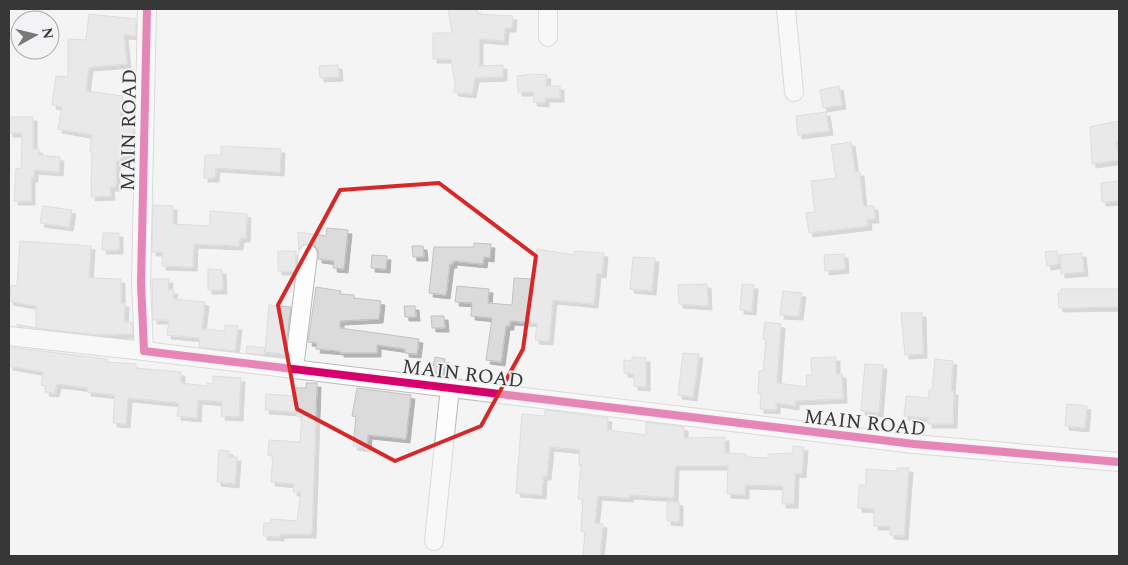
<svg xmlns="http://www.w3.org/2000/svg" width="1128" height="565" font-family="Spectral,serif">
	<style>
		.building { fill: #dbdbdb; stroke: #c1c1c1; filter: url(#shadow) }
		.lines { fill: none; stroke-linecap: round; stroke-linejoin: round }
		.minor-casing { stroke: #b9b9b9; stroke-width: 20 }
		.minor { stroke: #fdfdfd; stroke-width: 18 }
		.cycleway-casing { stroke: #f3f3f5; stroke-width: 11 }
		.cycleway { stroke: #d6006c; stroke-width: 8 }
		.marked { fill: none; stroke: #d62828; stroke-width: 4; stroke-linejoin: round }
		.labels { text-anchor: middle; stroke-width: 4; stroke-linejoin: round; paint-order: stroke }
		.street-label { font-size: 20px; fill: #373738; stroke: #f3f3f5 }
	</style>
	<defs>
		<filter id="shadow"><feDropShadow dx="4" dy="4" stdDeviation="0" flood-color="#0004"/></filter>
	</defs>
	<rect width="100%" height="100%" fill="#f4f4f4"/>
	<path class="building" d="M 448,9 L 477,9 L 477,14 L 513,16 L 512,28 L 505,28 L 504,41 L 479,39 L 479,66 L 503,65 L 503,77 L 475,78 L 472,94 L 454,92 L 455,84 L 451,59 L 433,59 L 433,33 L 452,33 Z
		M 89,14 L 136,19 L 136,36 L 124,35 L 127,64 L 89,67 L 86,91 L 123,96 L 120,117 L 134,120 L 132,143 L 128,143 L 127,157 L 121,156 L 120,162 L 116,161 L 116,187 L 110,187 L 111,196 L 91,197 L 92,152 L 90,152 L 92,135 L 58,129 L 62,107 L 52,105 L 56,76 L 68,77 L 68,39 L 86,40 Z
		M 338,65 L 339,77 L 320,78 L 319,66 Z
		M 534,74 L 547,75 L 546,86 L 560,86 L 560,98 L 545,98 L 545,103 L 533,102 L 534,92 L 518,92 L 517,76 Z
		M 839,86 L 842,105 L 823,108 L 820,90 Z
		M 826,112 L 829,131 L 798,135 L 796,116 Z
		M 9,117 L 33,117 L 33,149 L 39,149 L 39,155 L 60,157 L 59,172 L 34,170 L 34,178 L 31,178 L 31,201 L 14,201 L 16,168 L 21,169 L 22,133 L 9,133 Z
		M 1119,121 L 1119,141 L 1116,142 L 1119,160 L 1092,164 L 1090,127 Z
		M 851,142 L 855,172 L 860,172 L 863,206 L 874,206 L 875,219 L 867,219 L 868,226 L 809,233 L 806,213 L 815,212 L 811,181 L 836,178 L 831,145 Z
		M 221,146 L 281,149 L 280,172 L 216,168 L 215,178 L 204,178 L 205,155 L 221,155 Z
		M 1119,181 L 1119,201 L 1102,202 L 1101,183 Z
		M 153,205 L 173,206 L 173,224 L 210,226 L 210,211 L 247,214 L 246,238 L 240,238 L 239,246 L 194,244 L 193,267 L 162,266 L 163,252 L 152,252 Z
		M 43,206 L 72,210 L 69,227 L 40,223 Z
		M 327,228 L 348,230 L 344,269 L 333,268 L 334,261 L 318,259 L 318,250 L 314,245 L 304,244 L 299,250 L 298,232 L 326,236 Z
		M 103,233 L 119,233 L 119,250 L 102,250 Z
		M 20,241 L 91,246 L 89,278 L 121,279 L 121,303 L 125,303 L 124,322 L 132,322 L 133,334 L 99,335 L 17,326 L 17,324 L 36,328 L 36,306 L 9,301 L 11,285 L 17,286 Z
		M 474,243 L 491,244 L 490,258 L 484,257 L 483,264 L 453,261 L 453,264 L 450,264 L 446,295 L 429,293 L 434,247 L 474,247 Z
		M 412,246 L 423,246 L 424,257 L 413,257 Z
		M 537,249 L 574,255 L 574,251 L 604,253 L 602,274 L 597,273 L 594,304 L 553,300 L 549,341 L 535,340 L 537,323 L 510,321 L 510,326 L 506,326 L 501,362 L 486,360 L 492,318 L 471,316 L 472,303 L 455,302 L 457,286 L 489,289 L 488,303 L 512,305 L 514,278 L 533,279 Z
		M 278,251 L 296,251 L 295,271 L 278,271 Z
		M 1057,251 L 1059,264 L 1047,266 L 1045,252 Z
		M 1082,253 L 1084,272 L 1061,274 L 1060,255 Z
		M 844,254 L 845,269 L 825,271 L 824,255 Z
		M 372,255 L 387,256 L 386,269 L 371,268 Z
		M 633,257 L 655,258 L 652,291 L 630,289 Z
		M 208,269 L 222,270 L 223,290 L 208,290 Z
		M 152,279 L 169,279 L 168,290 L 174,290 L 173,299 L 205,302 L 202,329 L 225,331 L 225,325 L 238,326 L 235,351 L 199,347 L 200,338 L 167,335 L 169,320 L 153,320 Z
		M 707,284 L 708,306 L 679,304 L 678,285 Z
		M 742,284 L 754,285 L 752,311 L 740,310 Z
		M 316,287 L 341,291 L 340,294 L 354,295 L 354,298 L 381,301 L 379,319 L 340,321 L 340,328 L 419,339 L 417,354 L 405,353 L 405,349 L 377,345 L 377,353 L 340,353 L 340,351 L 316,349 L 317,343 L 308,342 Z
		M 1061,289 L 1119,289 L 1119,307 L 1059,308 L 1058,293 L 1061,293 Z
		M 783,291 L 802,293 L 799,316 L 780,315 Z
		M 269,305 L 291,307 L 285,354 L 265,352 Z
		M 404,306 L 415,306 L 416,317 L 405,317 Z
		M 901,313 L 922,313 L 923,354 L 905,355 Z
		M 431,316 L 444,316 L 445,328 L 432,328 Z
		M 765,322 L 781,324 L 777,383 L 807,387 L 806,375 L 812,375 L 811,358 L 836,357 L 836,374 L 842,374 L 843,399 L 795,401 L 795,406 L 776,403 L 776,410 L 760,409 L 761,394 L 758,394 L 759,371 L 763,371 L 766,339 L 763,339 Z
		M 247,346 L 265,348 L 264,355 L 246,353 Z
		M 9,347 L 107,359 L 107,362 L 136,364 L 136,368 L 181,372 L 181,383 L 207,386 L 207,383 L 213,384 L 213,376 L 241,378 L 239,417 L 221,416 L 222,402 L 198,400 L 197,418 L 177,416 L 179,403 L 128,398 L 126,424 L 113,423 L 115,395 L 87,392 L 88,388 L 57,384 L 55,393 L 45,392 L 46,386 L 41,385 L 43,372 L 9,366 Z
		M 683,353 L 699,354 L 693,397 L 678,395 Z
		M 435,357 L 445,359 L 443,374 L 432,372 Z
		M 632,357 L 646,358 L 646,387 L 634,386 L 634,374 L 624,373 L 624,360 L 632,361 Z
		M 935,359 L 953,361 L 951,391 L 954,391 L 953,424 L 928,424 L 928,418 L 904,416 L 906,396 L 929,398 L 929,390 L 932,390 Z
		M 865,364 L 883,365 L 879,413 L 861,411 Z
		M 306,383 L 317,383 L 312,534 L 280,534 L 280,537 L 263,536 L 264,523 L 270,523 L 271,519 L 297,521 L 301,492 L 293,492 L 294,484 L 271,482 L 273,456 L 268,455 L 269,440 L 300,442 L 302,416 L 297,417 L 297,412 L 265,410 L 266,394 L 296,396 L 296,388 L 306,388 Z
		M 357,388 L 411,395 L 406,439 L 368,435 L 367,448 L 353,446 L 356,417 L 352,416 Z
		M 1067,404 L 1087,406 L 1085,428 L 1065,426 Z
		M 545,410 L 608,418 L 607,430 L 646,435 L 646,422 L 684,427 L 684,438 L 725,437 L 725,453 L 746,454 L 746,457 L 768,458 L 768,454 L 793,453 L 793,446 L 804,447 L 802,474 L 795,473 L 794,504 L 782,504 L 783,486 L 745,485 L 745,495 L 727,494 L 728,466 L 675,466 L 674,498 L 630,495 L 629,498 L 598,496 L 595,523 L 603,524 L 600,556 L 583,556 L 585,532 L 581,531 L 583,499 L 578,499 L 581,465 L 579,465 L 580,450 L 550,447 L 547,476 L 543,476 L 542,495 L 516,493 L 522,414 L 545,416 Z
		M 219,450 L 229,451 L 229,457 L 237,457 L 235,484 L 217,482 Z
		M 897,468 L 909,468 L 904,536 L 890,535 L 890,526 L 874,526 L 874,509 L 858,508 L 859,485 L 866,485 L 866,469 L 897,471 Z
		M 667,501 L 679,502 L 679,522 L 667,521 Z"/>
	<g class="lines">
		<g class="minor-casing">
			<path id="minor" d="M 147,9 L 141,283 L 144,351 L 914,444 L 1119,462
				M 786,9 L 794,92
				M 548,37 L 548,9
				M 9,336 L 144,351
				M 294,369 L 308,254
				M 434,541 L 450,387"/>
		</g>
		<use href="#minor" class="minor"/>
		<g class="cycleway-casing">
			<path id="cycleway" d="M 147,9 L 141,283 L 144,351 L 914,444 L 1119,462"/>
		</g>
		<use href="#cycleway" class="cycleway"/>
	</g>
	<path d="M0 0H1128V565H0ZM 439,183 L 536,256 L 523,349 L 481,426 L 395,461 L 297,409 L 278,305 L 340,190 Z" fill="#f4f4f4" fill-opacity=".55" fill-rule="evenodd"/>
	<path class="marked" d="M 439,183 L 536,256 L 523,349 L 481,426 L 395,461 L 297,409 L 278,305 L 340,190 Z"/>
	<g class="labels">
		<g class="street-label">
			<text transform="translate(128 130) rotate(-89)" y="7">MAIN ROAD</text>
			<text transform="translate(463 373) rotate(7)" y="7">MAIN ROAD</text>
			<text transform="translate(865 422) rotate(6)" y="7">MAIN ROAD</text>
		</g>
	</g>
	<rect width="1128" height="565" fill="none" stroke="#373738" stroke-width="20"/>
	<g transform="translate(35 35) rotate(82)"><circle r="24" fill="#f3f3f5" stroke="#a8a8a9"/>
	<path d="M0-4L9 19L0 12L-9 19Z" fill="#79797a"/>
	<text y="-8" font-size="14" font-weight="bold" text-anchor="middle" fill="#373738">N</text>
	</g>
</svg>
